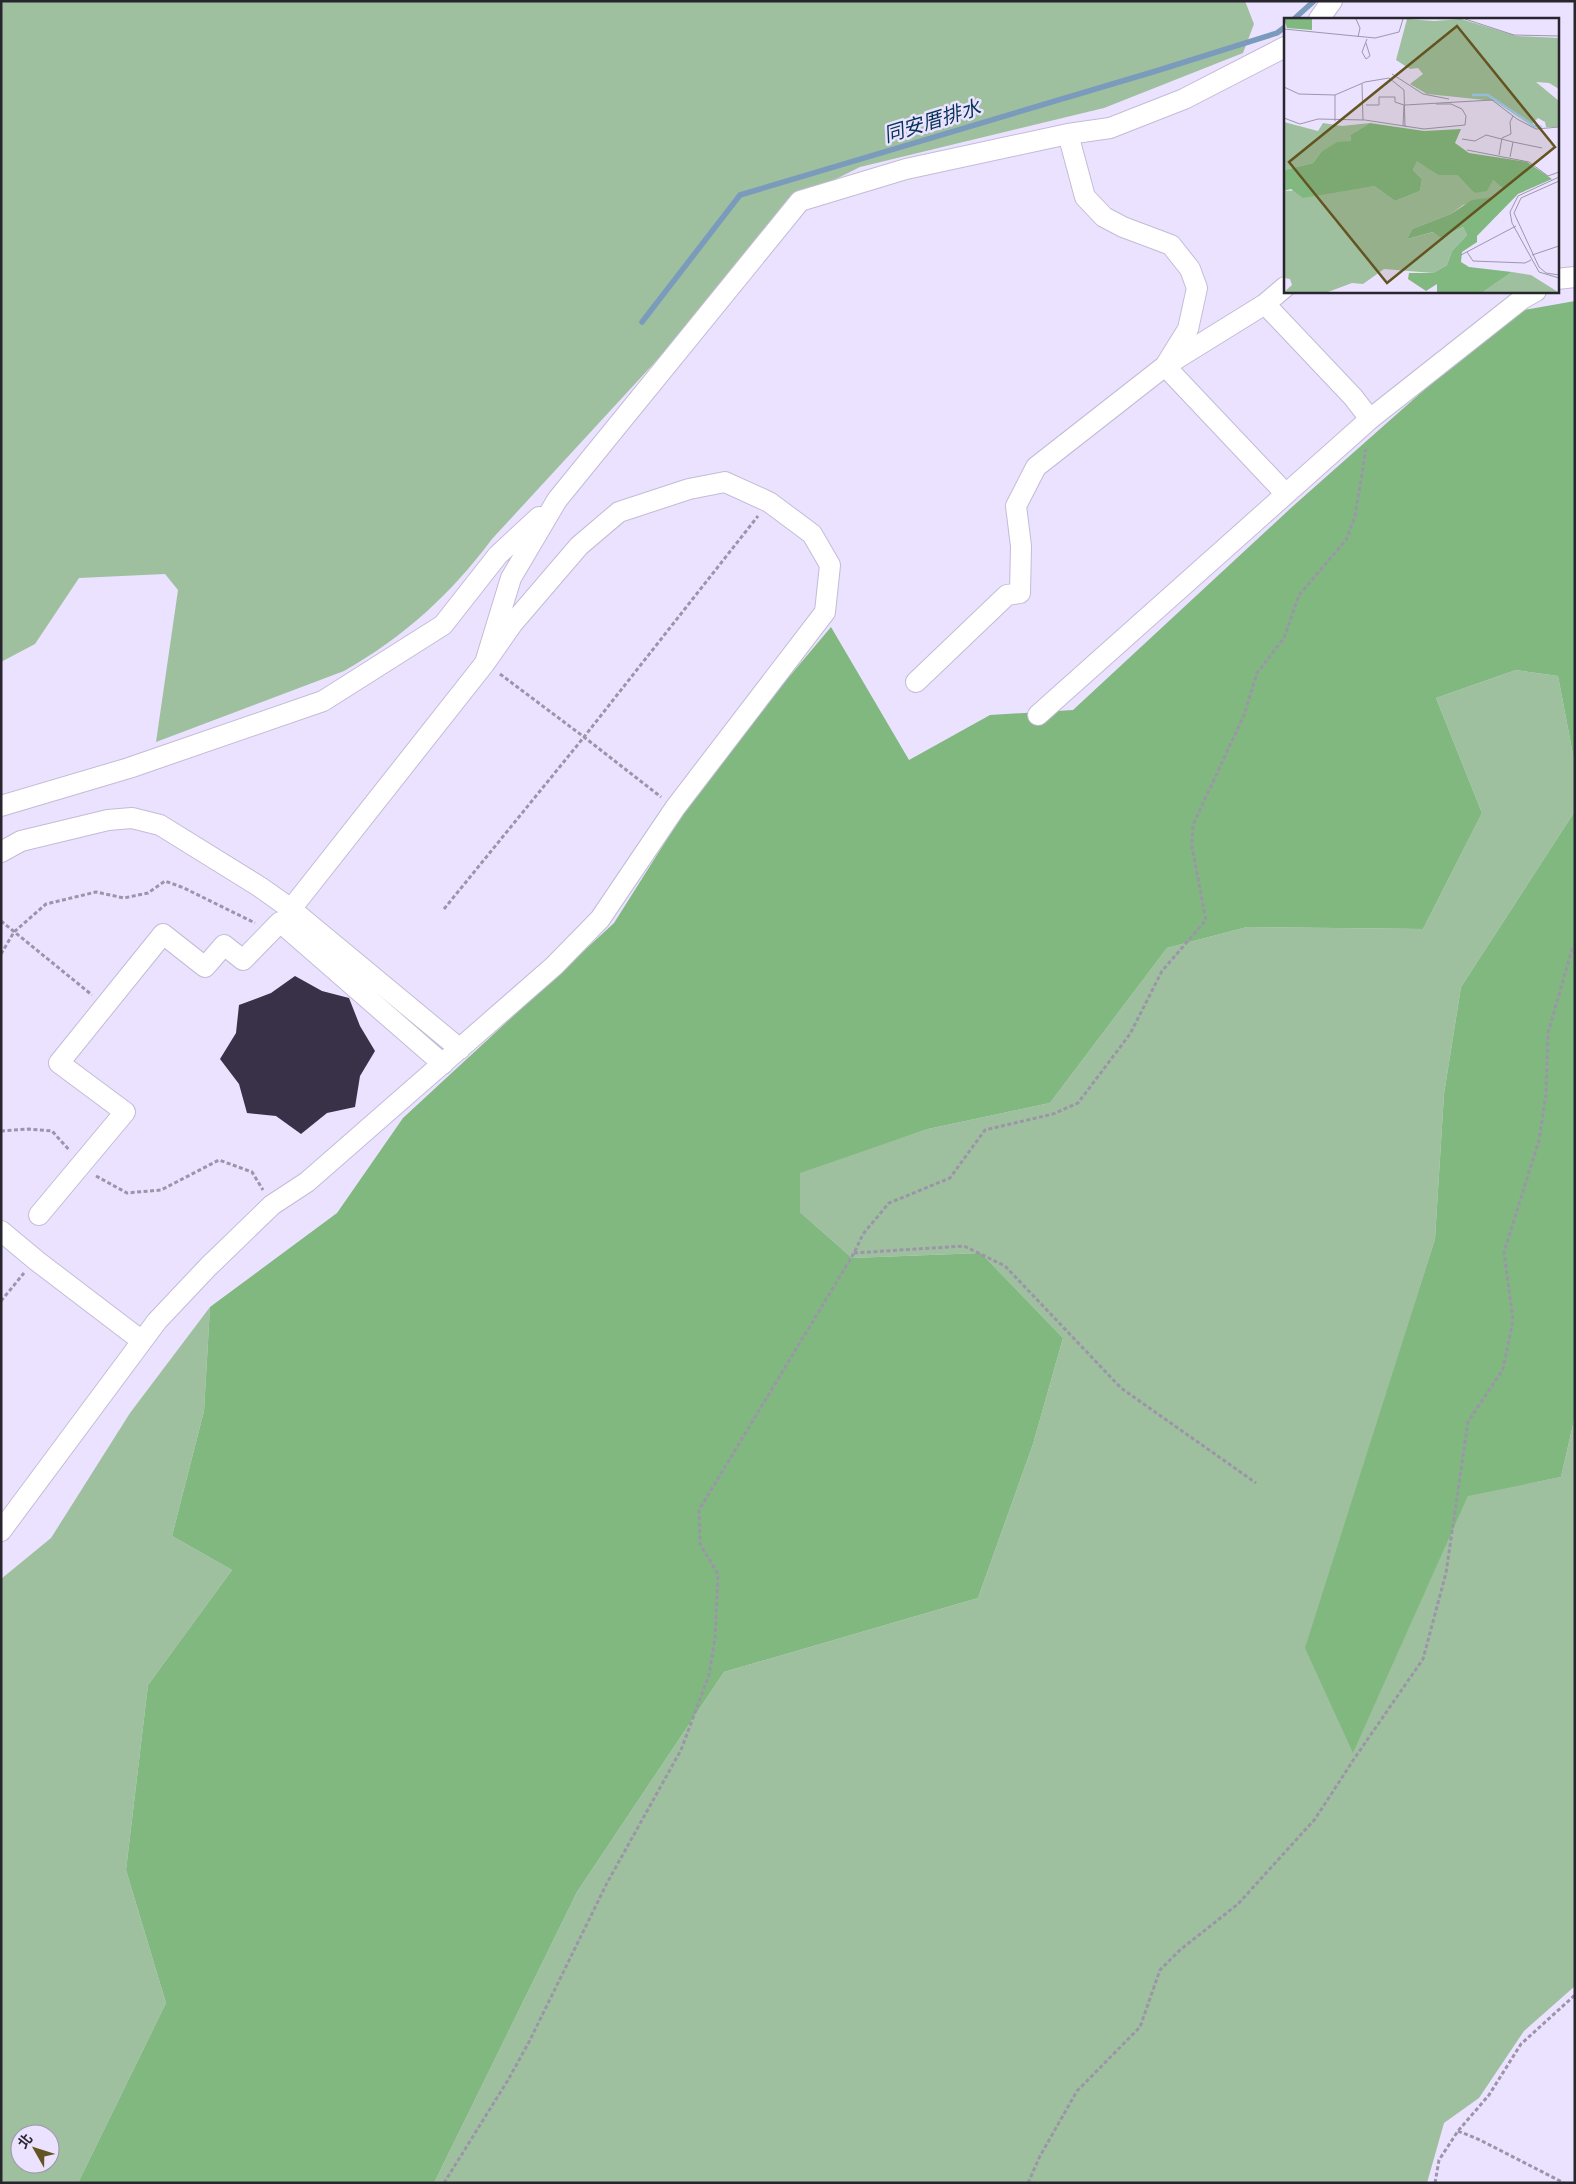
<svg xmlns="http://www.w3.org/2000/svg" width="1576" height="2184" font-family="'Alegreya Sans','Noto Sans TC',sans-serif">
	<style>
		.green { fill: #9fc09e; fill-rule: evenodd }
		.forest { fill: #81b880 }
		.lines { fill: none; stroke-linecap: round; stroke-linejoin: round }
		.stream { stroke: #7b9bbd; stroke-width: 5.5 }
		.building { fill: #393147 }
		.minor-casing { stroke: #c4bbd6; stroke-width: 22 }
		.path { stroke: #9c95aa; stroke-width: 3; stroke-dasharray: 4 2.5; stroke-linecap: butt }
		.minor { stroke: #fff; stroke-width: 20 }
		.labels { text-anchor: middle; stroke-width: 5; stroke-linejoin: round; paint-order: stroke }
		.water-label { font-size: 20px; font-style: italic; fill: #063457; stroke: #ebe2ff }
		.inset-river { fill: none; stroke: #9fcefa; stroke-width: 2.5 }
		.inset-road { fill: none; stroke: #9d96ac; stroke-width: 1 }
		.view { fill: #645421; fill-opacity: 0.15; stroke: #645421; stroke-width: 2.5 }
		.inset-edge { fill: none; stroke: #28252f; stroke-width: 2.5 }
	</style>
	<rect width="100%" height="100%" fill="#ebe2ff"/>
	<path class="green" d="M 1,1 L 1245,1 L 1254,24 L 1243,53 L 1104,108 L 860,167 L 828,183 L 798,207 L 492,539 C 451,594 404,637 344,671 L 156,742 L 178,590 L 165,574 L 79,578 L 35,644 L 1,662 Z
		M 1516,670 L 1558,676 L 1575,765 L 1575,811 L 1461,987 L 1444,1094 L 1435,1239 L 1356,1490 L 1353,1752 L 1468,1495 L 1561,1477 L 1575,1416 L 1575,1986 L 1524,2031 L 1479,2098 L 1444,2123 L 1427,2183 L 434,2183 L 577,1892 L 724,1672 L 978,1598 L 1033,1444 L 1063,1338 L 981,1253 L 852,1258 L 800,1212 L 800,1172 L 928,1129 L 1050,1103 L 1167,948 L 1247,927 L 1423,929 L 1482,813 L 1436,698 Z
		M 210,1307 L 204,1411 L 172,1536 L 232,1570 L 148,1685 L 126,1870 L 166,2003 L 78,2183 L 1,2183 L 1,1579 L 51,1538 L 130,1413 ZM 20,2134 L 50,2134 L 50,2164 L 20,2164 Z"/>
	<path class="forest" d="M 1575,301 L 1575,765 L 1558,676 L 1516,670 L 1436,698 L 1482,813 L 1423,929 L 1247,927 L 1167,948 L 1050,1103 L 928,1129 L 800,1173 L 800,1212 L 852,1258 L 981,1253 L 1063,1338 L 1033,1444 L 978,1598 L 724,1672 L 577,1892 L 434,2183 L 78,2183 L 166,2003 L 126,1870 L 148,1685 L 232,1570 L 172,1536 L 204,1411 L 210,1307 L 337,1213 L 403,1118 L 614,923 L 710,771 L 831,627 L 909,760 L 990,715 L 1073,710 L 1292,507 L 1512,312 Z
		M 1575,811 L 1575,1416 L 1561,1477 L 1468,1496 L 1353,1753 L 1305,1648 L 1435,1239 L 1444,1094 L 1461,987 Z"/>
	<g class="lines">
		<path class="stream" d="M 1294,19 L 1314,1
			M 642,322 L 740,195 L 1156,71 L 1277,33 L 1285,27"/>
	</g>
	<path class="building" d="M 295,976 L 322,991 L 349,998 L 360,1026 L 375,1051 L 360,1076 L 355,1107 L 327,1113 L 301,1134 L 276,1116 L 247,1113 L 239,1084 L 220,1059 L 236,1033 L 239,1005 L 271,993 Z"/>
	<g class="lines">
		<g class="minor-casing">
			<path id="minor" d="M 1319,19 L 1332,1
				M 1068,134 L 1085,197 L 1104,217 L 1123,227 L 1171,245 L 1190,269 L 1197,288 L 1188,329 L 1165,366 L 1285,493
				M 1557,279 L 1575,277
				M 1265,304 L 1285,287
				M 916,682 L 1007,595 L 1020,593 L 1021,546 L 1016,506 L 1036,467 L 1165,366 L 1265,304 L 1353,397 L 1370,419
				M 1038,715 L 1370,419 L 1522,299 L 1536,291
				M 1,806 L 129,768 L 323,701 L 443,625 L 498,555 L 539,517
				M 1,852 L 21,841 L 108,820 L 132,818 L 160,825 L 260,887 L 291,909 L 460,1049
				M 291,909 L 485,663 L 511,578 L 557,500 L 800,201 L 906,169 L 1068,134 L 1110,128 L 1184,99 L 1285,47
				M 39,1215 L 125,1112 L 59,1063 L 163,934 L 205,967 L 224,945 L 243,960 L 280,922 L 443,1064
				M 1,1231 L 37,1261 L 142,1341
				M 1,1531 L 157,1321 L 208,1267 L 272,1205 L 307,1182 L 554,966 L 600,919 L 675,808 L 825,612 L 830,565 L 812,534 L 769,502 L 725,482 L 689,489 L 619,512 L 579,546 L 513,623 L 485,663"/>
		</g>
		<path class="path" d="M 500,674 L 584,737 L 758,516
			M 444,909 L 584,737 L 661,797
			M 1,921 L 92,995
			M 1,954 L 14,932 L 46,904 L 96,892 L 124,898 L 148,893 L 165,881 L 184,888 L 255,923
			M 1,1131 L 29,1129 L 52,1131 L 70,1151
			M 96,1176 L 127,1193 L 161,1190 L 219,1160 L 252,1172 L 263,1190
			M 854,1253 L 964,1246 L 1005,1266 L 1121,1388 L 1256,1483
			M 1,1301 L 24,1273
			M 1458,2131 L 1480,2140 L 1564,2183
			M 444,2183 L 508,2080 L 529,2042 L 607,1883 L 681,1750 L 709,1675 L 715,1638 L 718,1574 L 700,1544 L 699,1510 L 854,1253 L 863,1234 L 889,1203 L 950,1178 L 985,1130 L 1053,1114 L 1078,1103 L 1130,1034 L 1162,971 L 1206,920 L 1192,847 L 1193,825 L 1244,715 L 1257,673 L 1284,638 L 1299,595 L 1346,540 L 1355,516 L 1366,449
			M 1028,2183 L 1040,2156 L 1077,2091 L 1140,2027 L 1160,1970 L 1180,1950 L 1238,1904 L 1315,1819 L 1354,1759 L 1423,1659 L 1446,1573 L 1468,1422 L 1503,1369 L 1513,1320 L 1504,1252 L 1539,1140 L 1546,1095 L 1548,1033 L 1572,949 L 1575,945
			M 1435,2183 L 1439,2160 L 1458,2131 L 1489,2095 L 1521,2044 L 1575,1995"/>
		<use href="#minor" class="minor"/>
	</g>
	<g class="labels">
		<g class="water-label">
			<text transform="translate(932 121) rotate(-17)" y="7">同安厝排水</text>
		</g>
	</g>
	<g transform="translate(1284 18)">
		<rect width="275" height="275" fill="#ebe2ff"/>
		<path d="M 123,1 L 150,3 L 177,1 L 233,18 L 275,20 L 275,71 L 265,65 L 252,64 L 275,83 L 275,109 L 262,109 L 261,104 L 254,100 L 247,107 L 211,83 L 143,76 L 126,66 L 139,56 L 134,50 L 126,51 L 112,42 ZM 0,104 L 34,113 L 39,105 L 58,108 L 86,105 L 66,117 L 67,123 L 37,134 L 29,145 L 0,152 ZM 133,142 L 154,157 L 173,157 L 190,175 L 209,162 L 218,170 L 210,179 L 179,187 L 167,196 L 128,211 L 123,221 L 150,214 L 157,220 L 179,209 L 183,217 L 168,233 L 163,247 L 149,255 L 100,251 L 79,266 L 68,265 L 44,274 L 0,274 L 8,267 L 6,261 L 0,260 L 0,173 L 90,168 L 111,183 L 136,173 L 138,161 L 129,152 ZM 228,254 L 247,257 L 274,274 L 199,274 Z" fill="#9fc09e"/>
		<path d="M 0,1 L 28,1 L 28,12 L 3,10 ZM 86,105 L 140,113 L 177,111 L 171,125 L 185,135 L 243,144 L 268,161 L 234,176 L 193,218 L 193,224 L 178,234 L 177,244 L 185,249 L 228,254 L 199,274 L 153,274 L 153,266 L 142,273 L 124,261 L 125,255 L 149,255 L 163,247 L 168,233 L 183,217 L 179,209 L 157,220 L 149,214 L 123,221 L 128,211 L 167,196 L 188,182 L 210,179 L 218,170 L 209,162 L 203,173 L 190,175 L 173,157 L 154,157 L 133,143 L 129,152 L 138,161 L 136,173 L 111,183 L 90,168 L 19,180 L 7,171 L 0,173 L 0,152 L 29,145 L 37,134 L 53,124 L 67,123 L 66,117 Z" fill="#81b880"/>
		<path class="inset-river" d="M 188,77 L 204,77 L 250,108 L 258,109"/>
		<path class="inset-road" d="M 72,1 L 76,10 L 74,19M 181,1 L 230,17 L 275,18M 0,11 L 91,20 L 115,14 L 119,1M 82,25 L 86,38 L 82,41 L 78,34 L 83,21M 108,56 L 139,76 L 165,81M 78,66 L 79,102M 0,69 L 15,76 L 51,77 L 81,64 L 105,60 L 120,72 L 121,109M 82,87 L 95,87 L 95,79 L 111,79 L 111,84 L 120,87 L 119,108M 121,87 L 208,82 L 233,101 L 252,111 L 275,109M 0,100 L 16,106 L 34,101 L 81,102 L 140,111 L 181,107 L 182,98 L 178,91 L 167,86 L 152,86M 51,103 L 51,77M 178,121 L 191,123 L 202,117 L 229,124 L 226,139M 229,124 L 258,130M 183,132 L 245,144 L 264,158 L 275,154M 215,137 L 218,120 L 227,116 L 226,104 L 229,98M 275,159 L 234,178 L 226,194 L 228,205 L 255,254 L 275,260M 275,163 L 237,180 L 230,195 L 255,249 L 262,255 L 275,257M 183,234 L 189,243 L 241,245 L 247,242M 177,237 L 232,208M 248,237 L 275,228"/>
		<path class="view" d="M 173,8 L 271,129 L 103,265 L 5,144 Z"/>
		<rect width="275" height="275" class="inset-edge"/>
	</g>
	<rect width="1576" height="2184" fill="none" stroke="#28252f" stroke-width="5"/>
	<g transform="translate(35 2149) rotate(309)"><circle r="24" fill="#ebe2ff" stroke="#9d96ac"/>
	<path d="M0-4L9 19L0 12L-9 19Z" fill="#645421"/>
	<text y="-8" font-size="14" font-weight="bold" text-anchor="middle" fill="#28252f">北</text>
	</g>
</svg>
